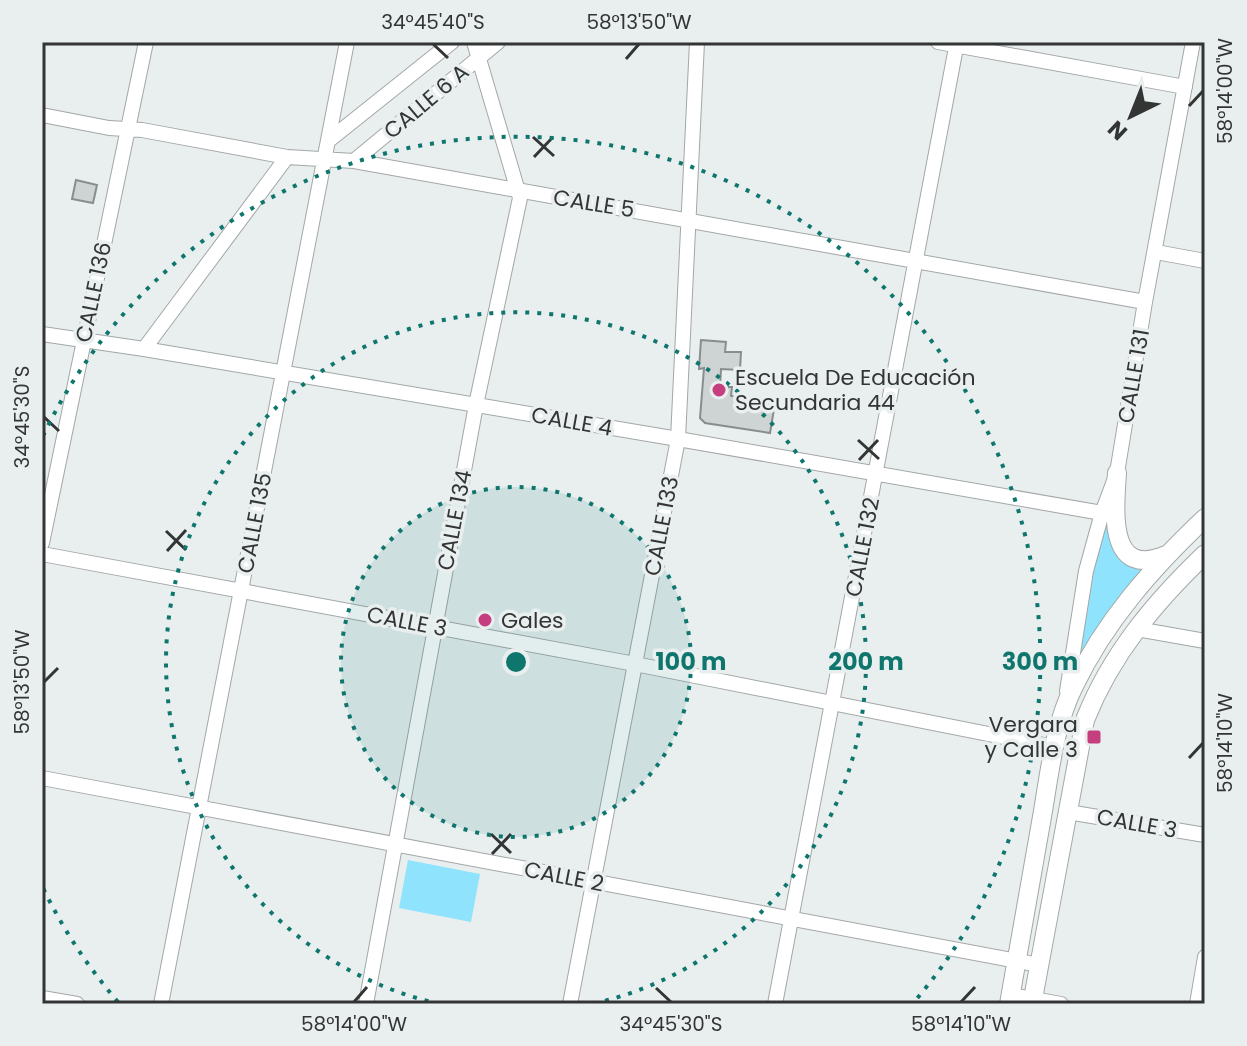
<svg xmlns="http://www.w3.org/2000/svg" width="1247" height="1046" font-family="Poppins,sans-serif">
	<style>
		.green { fill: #8fe3fc }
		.building { fill: #ced3d4; stroke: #898d8e; stroke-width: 2 }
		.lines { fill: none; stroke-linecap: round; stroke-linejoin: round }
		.street-casing { stroke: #a3a7a8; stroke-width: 16 }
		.secondary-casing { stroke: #a3a7a8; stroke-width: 20 }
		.street { stroke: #fff; stroke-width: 14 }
		.secondary { stroke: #fff; stroke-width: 18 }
		.ticks { fill: none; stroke: #333535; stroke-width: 3 }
		.ring { fill: none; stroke: #0f766e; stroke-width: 4; stroke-dasharray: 4 8 }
		.poi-dot { fill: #c53e7e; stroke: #e9eeef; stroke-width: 3 }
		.labels { text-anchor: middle; stroke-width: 7; stroke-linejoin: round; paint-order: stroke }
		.street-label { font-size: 22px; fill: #333535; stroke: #e9eeef }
		.poi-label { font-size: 22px; fill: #333535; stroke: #e9eeef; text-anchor: start }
		.centre { fill: #0f766e; stroke: #e9eeef; stroke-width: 4 }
		.ring-label { font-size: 24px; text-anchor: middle; font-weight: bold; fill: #0f766e; stroke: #e9eeef; stroke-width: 7; stroke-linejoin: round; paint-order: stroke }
		.neatline { fill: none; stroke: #333535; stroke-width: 3 }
		.ticks-label { font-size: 20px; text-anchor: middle; fill: #333535 }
	</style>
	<rect width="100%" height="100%" fill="#e9eeef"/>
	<path class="green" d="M 1109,507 L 1133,566 L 1142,571 L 1077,667 L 1085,603 Z
		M 408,860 L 480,874 L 471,922 L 399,908 Z"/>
	<path class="building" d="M 76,180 L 97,185 L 93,203 L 72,199 Z
		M 701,340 L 726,342 L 725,352 L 741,352 L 740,370 L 721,369 L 720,387 L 732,387 L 731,396 L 775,403 L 770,433 L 705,423 L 700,418 L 704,368 L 699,369 Z"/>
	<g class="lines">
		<g class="street-casing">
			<path id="street" d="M 938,42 L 1185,87
				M 42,115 L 109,128 L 142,130 L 287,157 L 354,161 L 1145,302
				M 328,141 L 452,42
				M 354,161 L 498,42
				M 1156,252 L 1205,261
				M 42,334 L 144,349 L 678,439 L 1102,513
				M 144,349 L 287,157
				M 42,543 L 146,42
				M 42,554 L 635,664 L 1054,747
				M 1137,629 L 1205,641
				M 1067,691 L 1086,571 L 1102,513 L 1117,473 L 1145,302 L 1193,42
				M 42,778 L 1039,965
				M 1068,812 L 1205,835
				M 1011,995 L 1061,1004
				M 42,998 L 77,1004
				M 161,1004 L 347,42
				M 366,1004 L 476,405 L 520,198 L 474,42
				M 570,1004 L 678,439 L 697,42
				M 775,1004 L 957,42
				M 1197,1004 L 1205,957"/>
		</g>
		<g class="secondary-casing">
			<path id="secondary" d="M 1117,473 C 1115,507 1106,580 1166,555
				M 1009,1004 C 1020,940 1032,875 1043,811 C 1050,769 1055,724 1074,686 C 1105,621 1153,567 1205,518
				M 1032,1004 L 1085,720 C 1111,654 1155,602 1205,554"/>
		</g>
		<use href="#street" class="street"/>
		<use href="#secondary" class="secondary"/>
	</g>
	<path class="ticks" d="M 433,44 L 448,58M 626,59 L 639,44M 1189,106 L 1203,91M 533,137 L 554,156M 534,157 L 553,137M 44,417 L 59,431M 858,440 L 879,459M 859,460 L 878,440M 166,531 L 186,550M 167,551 L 186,530M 44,682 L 58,668M 1189,758 L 1203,743M 491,834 L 511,853M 492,854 L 511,834M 656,988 L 671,1002M 354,1002 L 367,987M 961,1002 L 975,987"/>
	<circle cx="516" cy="662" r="175" fill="#0f766e" fill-opacity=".12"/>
	<g class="ring">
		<circle cx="516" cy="662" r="175"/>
		<path d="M440 1004A350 350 0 1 1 592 1004"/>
		<path d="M118 1002A524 524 0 0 1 43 888M43 436A524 524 0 1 1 914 1002"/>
	</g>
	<g class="poi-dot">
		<circle cx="719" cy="390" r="8"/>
		<circle cx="485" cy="620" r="8"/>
		<rect x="1086" y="729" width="16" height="16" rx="4"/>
	</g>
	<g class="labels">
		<g class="street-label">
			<text transform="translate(426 101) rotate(-40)" y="8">CALLE 6 A</text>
			<text transform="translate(594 203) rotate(9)" y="8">CALLE 5</text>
			<text transform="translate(93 292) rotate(-78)" y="8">CALLE 136</text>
			<text transform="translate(1133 376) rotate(-80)" y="8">CALLE 131</text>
			<text transform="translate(572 421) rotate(10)" y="8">CALLE 4</text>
			<text transform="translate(454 520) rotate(-79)" y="8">CALLE 134</text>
			<text transform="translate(254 523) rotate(-79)" y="8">CALLE 135</text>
			<text transform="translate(661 526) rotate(-79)" y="8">CALLE 133</text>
			<text transform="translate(862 547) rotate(-79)" y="8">CALLE 132</text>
			<text transform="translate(407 621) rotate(11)" y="8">CALLE 3</text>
			<text transform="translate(1137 823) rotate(10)" y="8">CALLE 3</text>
			<text transform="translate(564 876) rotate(11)" y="8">CALLE 2</text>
		</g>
		<g class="poi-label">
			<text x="735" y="385">Escuela De Educación<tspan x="735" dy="25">Secundaria 44</tspan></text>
			<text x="501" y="628">Gales</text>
			<text x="1078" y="732" text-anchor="end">Vergara<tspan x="1078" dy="25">y Calle 3</tspan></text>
		</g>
	</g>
	<circle cx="516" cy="662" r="12" class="centre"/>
	<g class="ring-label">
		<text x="691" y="670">100 m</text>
		<text x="866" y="670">200 m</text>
		<text x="1040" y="670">300 m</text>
	</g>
	<rect width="1247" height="1046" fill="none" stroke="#e9eeef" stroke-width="88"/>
	<g transform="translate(1131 116) rotate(223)" stroke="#e9eeef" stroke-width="6" paint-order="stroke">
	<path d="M0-6L14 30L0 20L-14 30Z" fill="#333535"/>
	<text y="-12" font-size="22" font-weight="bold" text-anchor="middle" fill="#333535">N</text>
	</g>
	<rect x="44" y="44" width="1159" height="958" class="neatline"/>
	<g class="ticks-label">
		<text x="433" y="29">34°45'40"S</text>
		<text x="639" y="29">58°13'50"W</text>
		<text transform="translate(1225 91) rotate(-90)" y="7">58°14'00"W</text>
		<text transform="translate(22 417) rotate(-90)" y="7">34°45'30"S</text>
		<text transform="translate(22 682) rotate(-90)" y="7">58°13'50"W</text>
		<text transform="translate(1225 743) rotate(-90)" y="7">58°14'10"W</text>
		<text x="354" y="1031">58°14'00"W</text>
		<text x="671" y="1031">34°45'30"S</text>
		<text x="961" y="1031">58°14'10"W</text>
	</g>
</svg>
